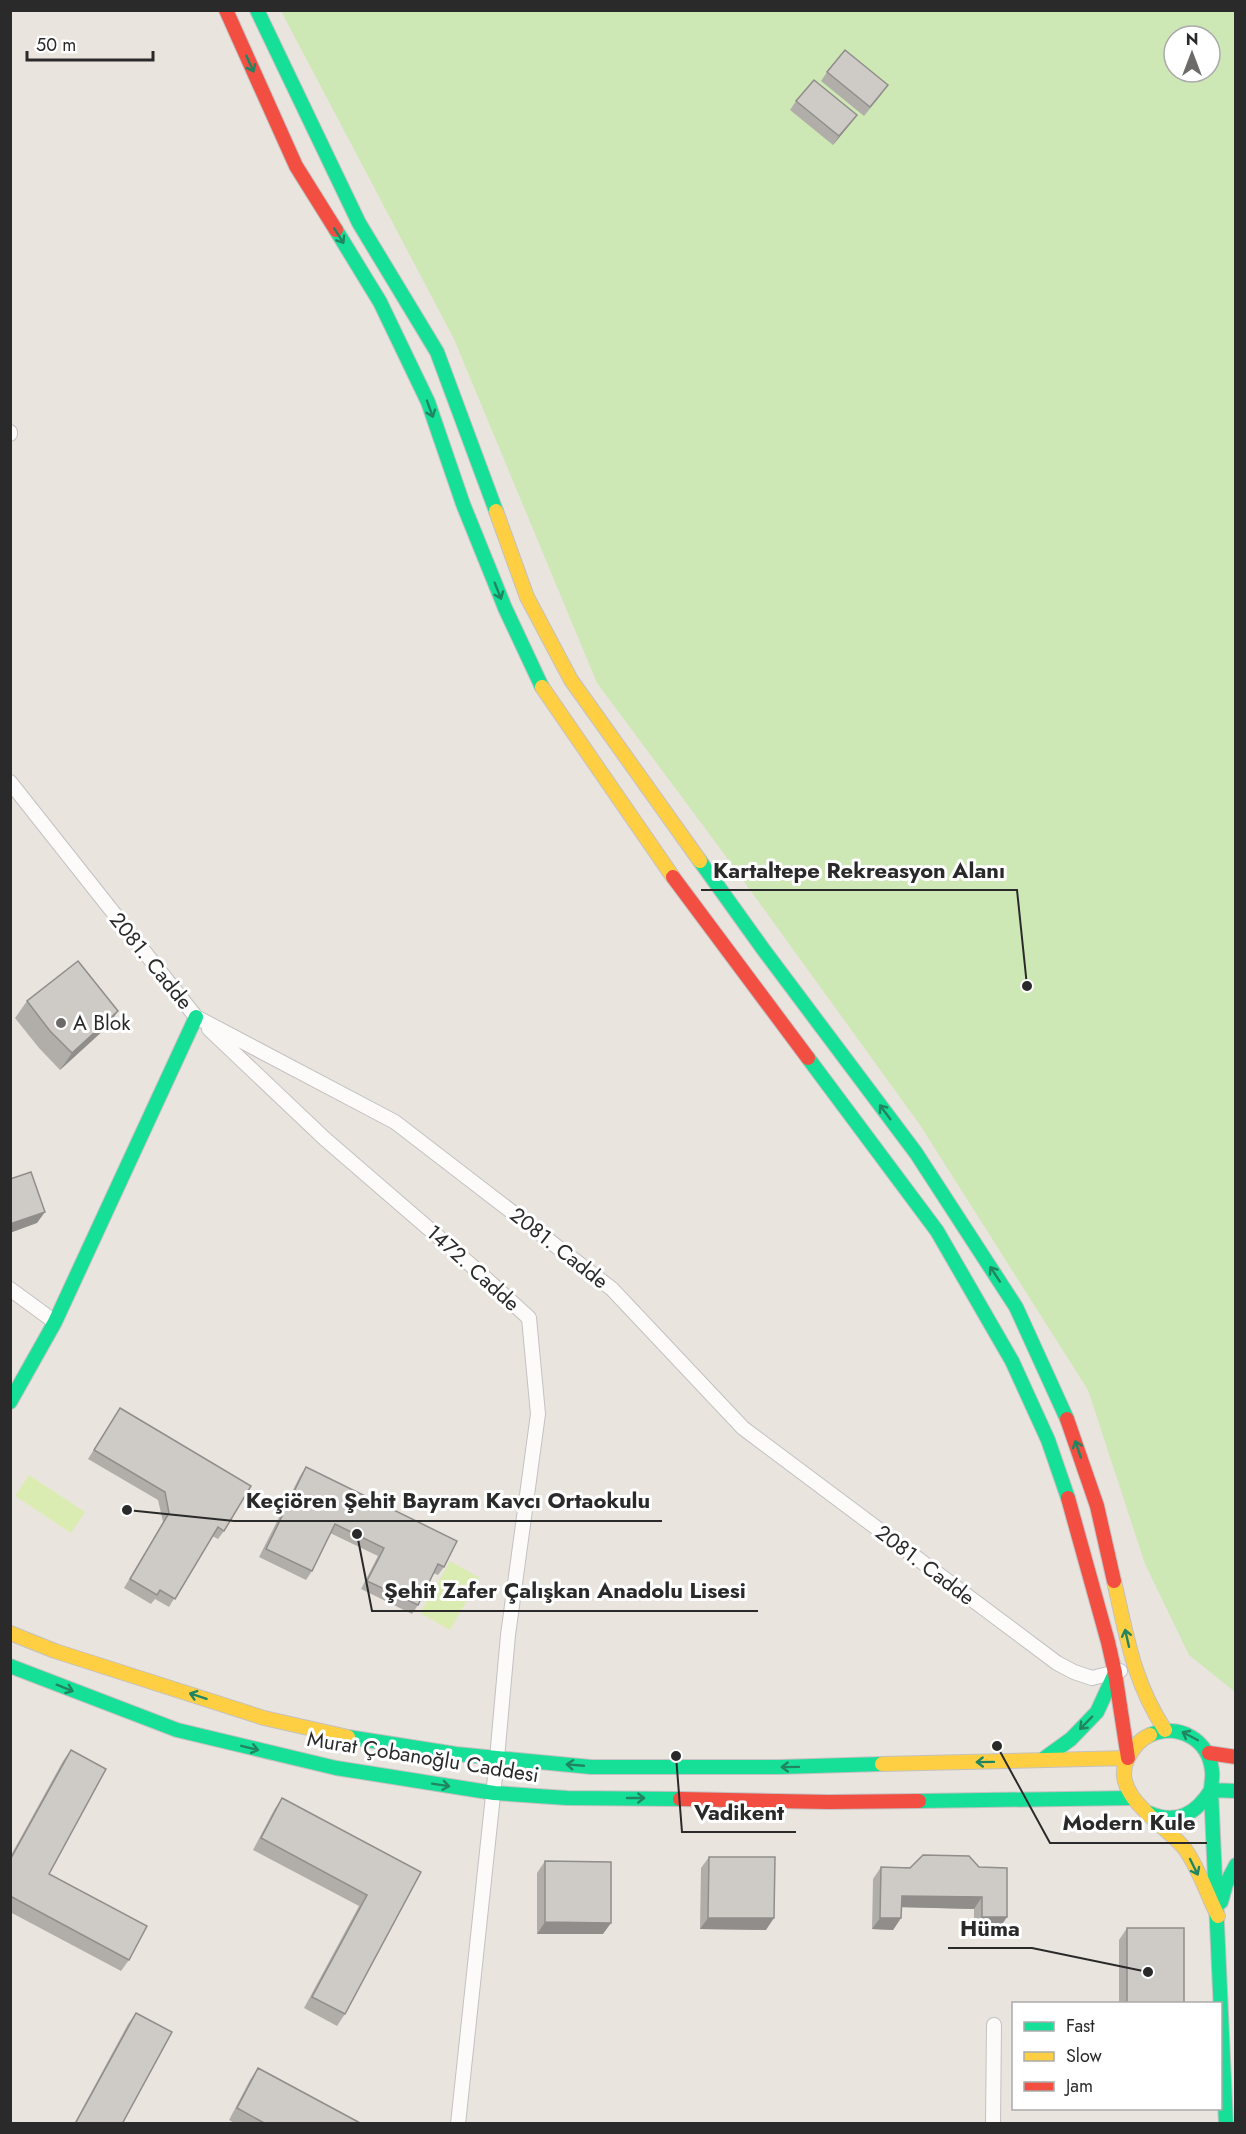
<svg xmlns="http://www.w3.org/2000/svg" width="1246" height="2134" font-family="Jost,sans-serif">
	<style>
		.green { fill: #cde7b5; fill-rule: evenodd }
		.pitch { fill: #dbecb2 }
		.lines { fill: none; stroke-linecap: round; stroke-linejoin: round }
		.street-casing { stroke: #c3c1c1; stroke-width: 16 }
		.fast-casing { stroke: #c3c1c1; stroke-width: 16 }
		.slow-casing { stroke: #c3c1c1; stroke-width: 16 }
		.jam-casing { stroke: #c3c1c1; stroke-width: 16 }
		.street { stroke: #fcfbfa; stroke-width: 14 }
		.fast { stroke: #16e098; stroke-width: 14 }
		.slow { stroke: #ffcf43; stroke-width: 14 }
		.jam { stroke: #f24e42; stroke-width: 14 }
		.wall { fill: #b1aeaa }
		.shaded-wall { fill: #908d8b }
		.building { fill: #cecac6; stroke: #908d8b; stroke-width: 1.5 }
		.oneway { stroke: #208561 }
		.poi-dot { fill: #6d6b69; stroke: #fff; stroke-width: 2 }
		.labels { text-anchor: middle; stroke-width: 6; stroke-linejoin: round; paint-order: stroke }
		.street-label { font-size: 21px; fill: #2a2a2a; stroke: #fff }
		.poi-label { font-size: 21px; fill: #2a2a2a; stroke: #fff; text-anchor: start }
		.leader { fill: none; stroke: #2a2a2a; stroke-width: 2 }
		.callout-dot { fill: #2a2a2a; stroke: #fff; stroke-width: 2 }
		.callout-label { font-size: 22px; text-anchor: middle; font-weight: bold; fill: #2a2a2a; stroke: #fff; stroke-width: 6; stroke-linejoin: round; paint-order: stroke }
	</style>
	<rect width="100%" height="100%" fill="#eae4df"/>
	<path class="green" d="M 281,11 L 1235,11 L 1235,1692 L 1189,1655 L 1145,1564 L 1088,1390 L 920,1125 L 719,847 L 597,683 L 454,339 ZM 1174,36 L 1210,36 L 1210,72 L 1174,72 Z"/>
	<path class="pitch" d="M 29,1475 L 85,1512 L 71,1533 L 15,1496 Z
		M 450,1561 L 480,1578 L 450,1630 L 420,1613 Z"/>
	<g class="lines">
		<g class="street-casing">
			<path id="street" d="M 10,432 L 10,434
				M 10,782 L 196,1017 L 395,1122 L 612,1289 L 743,1428 L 1057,1663 L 1074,1672 L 1092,1678 L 1120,1671
				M 209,1029 L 325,1139 L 472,1266 L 529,1318 L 538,1414 L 508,1635 L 497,1758 L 458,2124
				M 10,1289 L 55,1322
				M 993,2124 L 994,2025"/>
		</g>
		<g class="fast-casing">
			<path id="fast" d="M 257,10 L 359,223 L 437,352 L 496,511
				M 336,230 L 380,302 L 428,402 L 463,504 L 505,608 L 542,687
				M 700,861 L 763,949 L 916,1153 L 1016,1307 L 1067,1419
				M 808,1058 L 937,1231 L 1012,1361 L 1048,1440 L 1068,1498
				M 10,1402 L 55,1322 L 196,1017
				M 10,1666 L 177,1730 L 336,1768 L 494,1793 L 567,1798 L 680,1799
				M 1150,1735 C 1178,1723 1209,1739 1212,1771 C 1213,1777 1211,1784 1211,1790 L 1226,2124
				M 348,1737 L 456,1754 L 591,1767 L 779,1767 L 882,1764
				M 1042,1760 L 1071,1739 L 1097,1712 L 1115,1673
				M 1211,1790 L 1236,1791
				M 919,1801 L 1132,1798
				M 1149,1813 C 1177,1825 1196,1814 1211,1790
				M 1221,1902 L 1226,1884 L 1236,1865"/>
		</g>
		<g class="slow-casing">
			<path id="slow" d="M 496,511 L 527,597 L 571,680 L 700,861
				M 542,687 L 673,877
				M 1114,1581 C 1127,1637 1133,1681 1165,1730
				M 10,1633 L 55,1651 L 264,1718 L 348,1737
				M 1150,1735 C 1140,1739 1133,1748 1128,1758 C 1108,1794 1166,1825 1185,1849 C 1199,1869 1207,1894 1218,1916
				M 882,1764 L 1128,1758"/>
		</g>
		<g class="jam-casing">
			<path id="jam" d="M 226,10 L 296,166 L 336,230
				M 673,877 L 808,1058
				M 1067,1419 L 1097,1506 L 1114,1581
				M 1068,1498 L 1108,1642 L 1115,1673 L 1128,1758
				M 1209,1753 L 1236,1757
				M 680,1799 L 829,1802 L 919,1801"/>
		</g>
		<use href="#street" class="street"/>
		<use href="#fast" class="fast"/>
		<use href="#slow" class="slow"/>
		<use href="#jam" class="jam"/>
	</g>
	<path class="wall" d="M 827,72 L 882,94 L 864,116 L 821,81 Z
		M 796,101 L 851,123 L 833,145 L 790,110 Z
		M 27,1001 L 118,1011 L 107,1027 L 60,1070 L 39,1048 L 15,1018 Z
		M 120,1408 L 224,1531 L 218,1539 L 212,1536 L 169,1607 L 155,1599 L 151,1604 L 124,1588 L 163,1522 L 158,1500 L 88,1459 Z
		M 306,1467 L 444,1567 L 438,1575 L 433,1573 L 418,1605 L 412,1614 L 361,1589 L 378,1556 L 330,1533 L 312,1571 L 306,1580 L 259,1557 L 300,1476 Z
		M 71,1750 L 49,1874 L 129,1960 L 121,1971 L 10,1912 L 10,1857 L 63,1761 Z
		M 282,1798 L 421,1872 L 345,2014 L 337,2026 L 304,2008 L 359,1906 L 253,1850 L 274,1810 Z
		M 709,1857 L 766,1930 L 700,1929 L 701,1868 Z
		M 545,1861 L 603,1934 L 537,1934 L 537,1873 Z
		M 881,1867 L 979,1867 L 999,1929 L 974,1928 L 974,1909 L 902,1907 L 901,1918 L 893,1930 L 872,1929 L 873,1879 Z
		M 1127,1928 L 1184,2004 L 1119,2004 L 1119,1940 Z
		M 136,2013 L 122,2124 L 74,2124 L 128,2024 Z
		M 258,2068 L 362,2124 L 236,2124 L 229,2120 L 250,2080 Z"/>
	<path class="shaded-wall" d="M 857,115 L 851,123 L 833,145 L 839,136 Z
		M 118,1011 L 107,1027 L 60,1070 L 72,1053 Z
		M 45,1212 L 37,1223 L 10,1233 L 10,1224 Z
		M 902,1896 L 982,1897 L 974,1909 L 894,1907 Z
		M 982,1917 L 1007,1917 L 999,1929 L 974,1928 Z
		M 708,1918 L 774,1918 L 766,1930 L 700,1929 Z
		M 880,1918 L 901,1918 L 893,1930 L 872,1929 Z
		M 545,1922 L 611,1923 L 603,1934 L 537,1934 Z"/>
	<path class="building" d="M 845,50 L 888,85 L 870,107 L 827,72 Z
		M 814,80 L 857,115 L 839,136 L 796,101 Z
		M 78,961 L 118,1011 L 72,1053 L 50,1031 L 27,1001 Z
		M 31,1172 L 45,1212 L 10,1224 L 10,1179 Z
		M 120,1408 L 251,1486 L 224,1531 L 218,1527 L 175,1599 L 160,1590 L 157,1595 L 130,1579 L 169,1513 L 165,1492 L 94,1450 Z
		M 306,1467 L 457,1541 L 444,1567 L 438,1564 L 418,1605 L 367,1581 L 384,1548 L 335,1524 L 312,1571 L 266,1549 Z
		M 71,1750 L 106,1769 L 49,1874 L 147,1926 L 129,1960 L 10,1896 L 10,1860 Z
		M 282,1798 L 421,1872 L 345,2014 L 312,1997 L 367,1895 L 261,1838 Z
		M 923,1855 L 969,1856 L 979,1867 L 1007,1868 L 1007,1917 L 982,1917 L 982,1897 L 902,1896 L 901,1918 L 880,1918 L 881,1867 L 910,1868 Z
		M 709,1857 L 775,1857 L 774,1918 L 708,1918 Z
		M 545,1861 L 611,1862 L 611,1923 L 545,1922 Z
		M 1127,1928 L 1184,1928 L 1184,2004 L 1127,2004 Z
		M 136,2013 L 172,2032 L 122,2124 L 75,2124 Z
		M 258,2068 L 362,2124 L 266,2124 L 237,2108 Z"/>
	<defs><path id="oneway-shaft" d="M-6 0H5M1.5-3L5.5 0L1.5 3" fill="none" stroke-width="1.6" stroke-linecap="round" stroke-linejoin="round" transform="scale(1.5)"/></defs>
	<g class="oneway">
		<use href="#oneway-shaft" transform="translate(250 64) rotate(66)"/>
		<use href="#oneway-shaft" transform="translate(339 236) rotate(58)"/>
		<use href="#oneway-shaft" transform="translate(430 409) rotate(70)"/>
		<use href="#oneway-shaft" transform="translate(498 591) rotate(68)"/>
		<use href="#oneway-shaft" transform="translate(885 1112) rotate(-127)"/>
		<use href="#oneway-shaft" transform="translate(995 1274) rotate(-123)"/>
		<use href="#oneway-shaft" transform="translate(1078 1449) rotate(-108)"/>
		<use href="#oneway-shaft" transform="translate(1127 1638) rotate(-103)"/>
		<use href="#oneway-shaft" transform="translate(65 1688) rotate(22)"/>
		<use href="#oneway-shaft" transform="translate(198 1696) rotate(-162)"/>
		<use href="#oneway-shaft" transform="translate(1086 1723) rotate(134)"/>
		<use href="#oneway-shaft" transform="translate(1190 1736) rotate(-152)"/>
		<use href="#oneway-shaft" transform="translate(250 1748) rotate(14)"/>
		<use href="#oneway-shaft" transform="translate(985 1762) rotate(179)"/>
		<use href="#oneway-shaft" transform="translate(575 1765) rotate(-175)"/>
		<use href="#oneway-shaft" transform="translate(790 1767) rotate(179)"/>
		<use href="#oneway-shaft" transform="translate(441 1785) rotate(9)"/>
		<use href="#oneway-shaft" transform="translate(636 1798)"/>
		<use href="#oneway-shaft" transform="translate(1194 1867) rotate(64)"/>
	</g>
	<circle class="poi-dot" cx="61" cy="1023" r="6"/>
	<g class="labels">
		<g class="street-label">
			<text transform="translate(151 961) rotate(51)" y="7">2081. Cadde</text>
			<text transform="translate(559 1248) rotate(38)" y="7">2081. Cadde</text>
			<text transform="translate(473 1268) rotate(42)" y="7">1472. Cadde</text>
			<text transform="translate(925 1565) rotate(37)" y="7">2081. Cadde</text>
			<text transform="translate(423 1757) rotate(9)" y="7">Murat Çobanoğlu Caddesi</text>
		</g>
		<g class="poi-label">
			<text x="73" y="1030">A Blok</text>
		</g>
	</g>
	<path class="leader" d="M1027 986L1017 890H701M127 1510L234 1521H662M357 1534L372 1611H758M676 1756L682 1832H796M997 1746L1050 1843H1207M1148 1972L1032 1948H948"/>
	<g class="callout-dot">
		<circle cx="1027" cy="986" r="6"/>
		<circle cx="127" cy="1510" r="6"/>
		<circle cx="357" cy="1534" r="6"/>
		<circle cx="676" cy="1756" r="6"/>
		<circle cx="997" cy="1746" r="6"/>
		<circle cx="1148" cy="1972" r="6"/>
	</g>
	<g class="callout-label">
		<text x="859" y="878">Kartaltepe Rekreasyon Alanı</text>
		<text x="448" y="1508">Keçiören Şehit Bayram Kavcı Ortaokulu</text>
		<text x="565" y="1598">Şehit Zafer Çalışkan Anadolu Lisesi</text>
		<text x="739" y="1820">Vadikent</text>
		<text x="1129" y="1830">Modern Kule</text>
		<text x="990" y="1936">Hüma</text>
	</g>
	<rect width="1246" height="2134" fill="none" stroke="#2a2a2a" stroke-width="24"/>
	<rect x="1012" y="2002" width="210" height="108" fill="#ffffff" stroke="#aaaaaa" stroke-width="1.5"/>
	<rect x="1024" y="2022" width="30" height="9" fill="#16e098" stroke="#aaaaaa" stroke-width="1.5"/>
	<text x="1066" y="2032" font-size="18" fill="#2a2a2a">Fast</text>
	<rect x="1024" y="2052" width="30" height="9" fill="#ffcf43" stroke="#aaaaaa" stroke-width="1.5"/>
	<text x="1066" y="2062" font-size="18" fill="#2a2a2a">Slow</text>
	<rect x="1024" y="2082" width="30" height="9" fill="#f24e42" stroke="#aaaaaa" stroke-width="1.5"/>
	<text x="1066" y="2092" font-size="18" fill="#2a2a2a">Jam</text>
	<g transform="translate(1192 54)"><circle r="28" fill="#ffffff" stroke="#aaaaaa" stroke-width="1.5"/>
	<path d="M0-4.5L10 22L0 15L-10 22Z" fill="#6d6b69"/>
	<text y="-9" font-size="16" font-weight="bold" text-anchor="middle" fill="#2a2a2a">N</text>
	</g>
	<path d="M27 51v9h126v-9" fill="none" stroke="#2a2a2a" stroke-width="3"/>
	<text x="36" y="51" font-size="18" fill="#2a2a2a" stroke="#ffffff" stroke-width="4.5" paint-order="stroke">50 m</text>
</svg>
